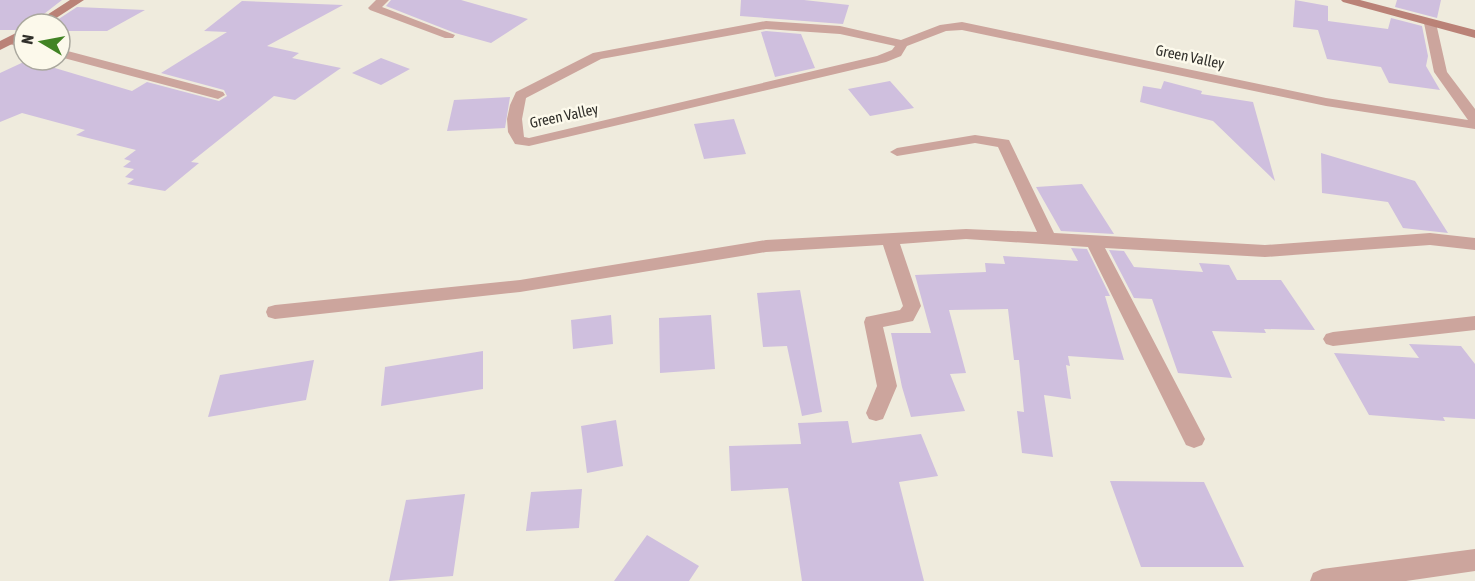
<svg xmlns="http://www.w3.org/2000/svg" width="1475" height="581" font-family="'Asap Condensed',sans-serif">
	<style>
		.building { fill: #cfbfde }
		.lines { fill: none; stroke-linecap: round; stroke-linejoin: round }
		.minor { fill: #cca59d; fill-rule: evenodd }
		.secondary { fill: #ba8277; fill-rule: evenodd }
		.labels { text-anchor: middle; stroke-width: 5; stroke-linejoin: round; paint-order: stroke }
		.far-street-label { font-size: 15px; fill: #302f2a; stroke: #fcf9eb }
	</style>
	<rect width="100%" height="100%" fill="#efebdd"/>
	<path class="building" d="M 0,0 L 62,0 L 31,24 L 24,24 L 24,27 L 16,30 L 0,30 Z
		M 391,0 L 461,0 L 528,19 L 491,43 L 455,33 L 386,6 Z
		M 741,0 L 804,0 L 849,5 L 843,24 L 740,16 Z
		M 1295,0 L 1328,6 L 1328,21 L 1388,29 L 1391,18 L 1422,26 L 1428,56 L 1426,66 L 1440,90 L 1389,83 L 1381,67 L 1327,59 L 1318,30 L 1293,27 Z
		M 1397,0 L 1441,0 L 1437,18 L 1395,7 Z
		M 242,1 L 343,5 L 267,46 L 299,53 L 292,58 L 341,68 L 295,100 L 274,96 L 191,162 L 199,163 L 165,191 L 127,184 L 134,179 L 125,177 L 134,169 L 123,167 L 131,161 L 124,159 L 136,150 L 76,135 L 85,130 L 22,113 L 0,122 L 0,73 L 28,60 L 132,91 L 147,82 L 219,101 L 227,96 L 224,90 L 161,73 L 227,32 L 204,31 Z
		M 77,7 L 145,10 L 107,31 L 60,31 L 60,24 L 51,24 Z
		M 766,31 L 801,34 L 815,68 L 775,77 L 761,32 Z
		M 381,58 L 410,69 L 381,85 L 352,73 Z
		M 890,81 L 914,108 L 870,116 L 848,89 Z
		M 1164,81 L 1202,91 L 1201,94 L 1253,102 L 1275,181 L 1213,121 L 1140,102 L 1143,86 L 1161,89 Z
		M 510,97 L 505,128 L 447,131 L 454,100 Z
		M 734,119 L 746,154 L 704,159 L 694,124 Z
		M 1321,153 L 1415,181 L 1448,233 L 1403,228 L 1388,202 L 1322,193 Z
		M 1082,184 L 1114,234 L 1061,231 L 1036,187 Z
		M 1071,248 L 1087,249 L 1110,296 L 1105,296 L 1124,360 L 1068,356 L 1070,366 L 1066,365 L 1071,399 L 1044,395 L 1053,457 L 1022,453 L 1017,411 L 1024,412 L 1019,360 L 1014,360 L 1008,309 L 949,310 L 966,373 L 950,374 L 965,411 L 911,417 L 902,387 L 891,333 L 931,333 L 915,275 L 986,272 L 985,263 L 1005,264 L 1003,256 L 1078,261 Z
		M 1109,250 L 1124,251 L 1134,267 L 1203,272 L 1199,263 L 1229,265 L 1237,280 L 1281,280 L 1315,330 L 1264,329 L 1266,333 L 1212,331 L 1232,378 L 1178,373 L 1152,299 L 1134,298 Z
		M 800,290 L 822,412 L 802,416 L 787,346 L 763,347 L 757,293 Z
		M 611,315 L 613,344 L 573,349 L 571,320 Z
		M 711,315 L 715,369 L 660,373 L 659,318 Z
		M 1409,344 L 1461,346 L 1475,364 L 1475,419 L 1443,417 L 1445,421 L 1369,415 L 1334,353 L 1419,358 Z
		M 483,351 L 483,389 L 381,406 L 385,367 Z
		M 314,360 L 306,400 L 208,417 L 220,375 Z
		M 616,420 L 623,466 L 587,473 L 581,426 Z
		M 848,421 L 852,443 L 921,434 L 938,476 L 899,482 L 924,581 L 802,581 L 788,488 L 731,491 L 729,446 L 801,444 L 798,423 Z
		M 1110,481 L 1204,482 L 1244,567 L 1141,567 Z
		M 582,489 L 579,528 L 526,531 L 531,492 Z
		M 465,494 L 453,576 L 389,581 L 406,500 Z
		M 647,535 L 699,566 L 689,581 L 614,581 Z"/>
	<g class="lines">
		<path class="minor" d="M 376,0 L 389,0 L 382,7 L 455,35 L 453,38 L 445,38 L 370,10 L 368,8 Z
			M 1430,19 L 1436,23 L 1447,72 L 1475,109 L 1475,129 L 1326,106 L 962,30 L 946,31 L 907,46 L 901,56 L 886,62 L 529,146 L 515,144 L 508,132 L 507,119 L 510,105 L 516,92 L 593,53 L 766,21 L 840,26 L 901,40 L 940,25 L 962,22 L 1326,98 L 1468,120 L 1434,72 L 1424,23 ZM 766,29 L 840,34 L 895,46 L 892,50 L 877,56 L 529,138 L 524,137 L 522,119 L 526,98 L 601,59 Z
			M 13,37 L 24,40 L 24,48 L 9,44 L 7,41 L 9,38 Z
			M 60,49 L 223,92 L 225,95 L 218,99 L 60,57 Z
			M 975,135 L 1009,140 L 1054,233 L 1265,245 L 1430,233 L 1475,238 L 1475,250 L 1430,245 L 1265,257 L 1105,248 L 1205,439 L 1202,445 L 1194,448 L 1186,445 L 1088,247 L 966,239 L 900,244 L 921,306 L 913,321 L 883,327 L 897,386 L 883,419 L 876,421 L 869,419 L 866,413 L 877,386 L 864,322 L 866,317 L 900,310 L 903,306 L 883,245 L 766,252 L 520,292 L 275,319 L 268,317 L 266,312 L 268,307 L 275,305 L 520,280 L 766,240 L 966,229 L 1037,232 L 998,147 L 975,143 L 897,156 L 890,152 L 897,148 Z
			M 1475,316 L 1475,330 L 1333,346 L 1326,344 L 1323,339 L 1326,334 L 1333,332 Z
			M 1475,549 L 1475,571 L 1406,581 L 1310,581 L 1313,573 L 1322,569 Z"/>
		<path class="secondary" d="M 70,0 L 84,0 L 47,24 L 33,24 Z
			M 1341,0 L 1360,0 L 1475,30 L 1475,38 L 1343,2 Z
			M 24,29 L 24,38 L 0,50 L 0,41 Z"/>
	</g>
	<g class="labels">
		<g class="far-street-label">
			<text transform="translate(1190 57) rotate(12)" y="5">Green Valley</text>
			<text transform="translate(564 116) rotate(-12)" y="5">Green Valley</text>
		</g>
	</g>
	<g transform="translate(42 42) rotate(280)"><circle r="28" fill="#fcf9eb" stroke="#aaa89e" stroke-width="1.5"/>
	<path d="M0-4.5L10 22L0 15L-10 22Z" fill="#418324"/>
	<text y="-9" font-size="16" font-weight="bold" text-anchor="middle" fill="#302f2a">N</text>
	</g>
</svg>
